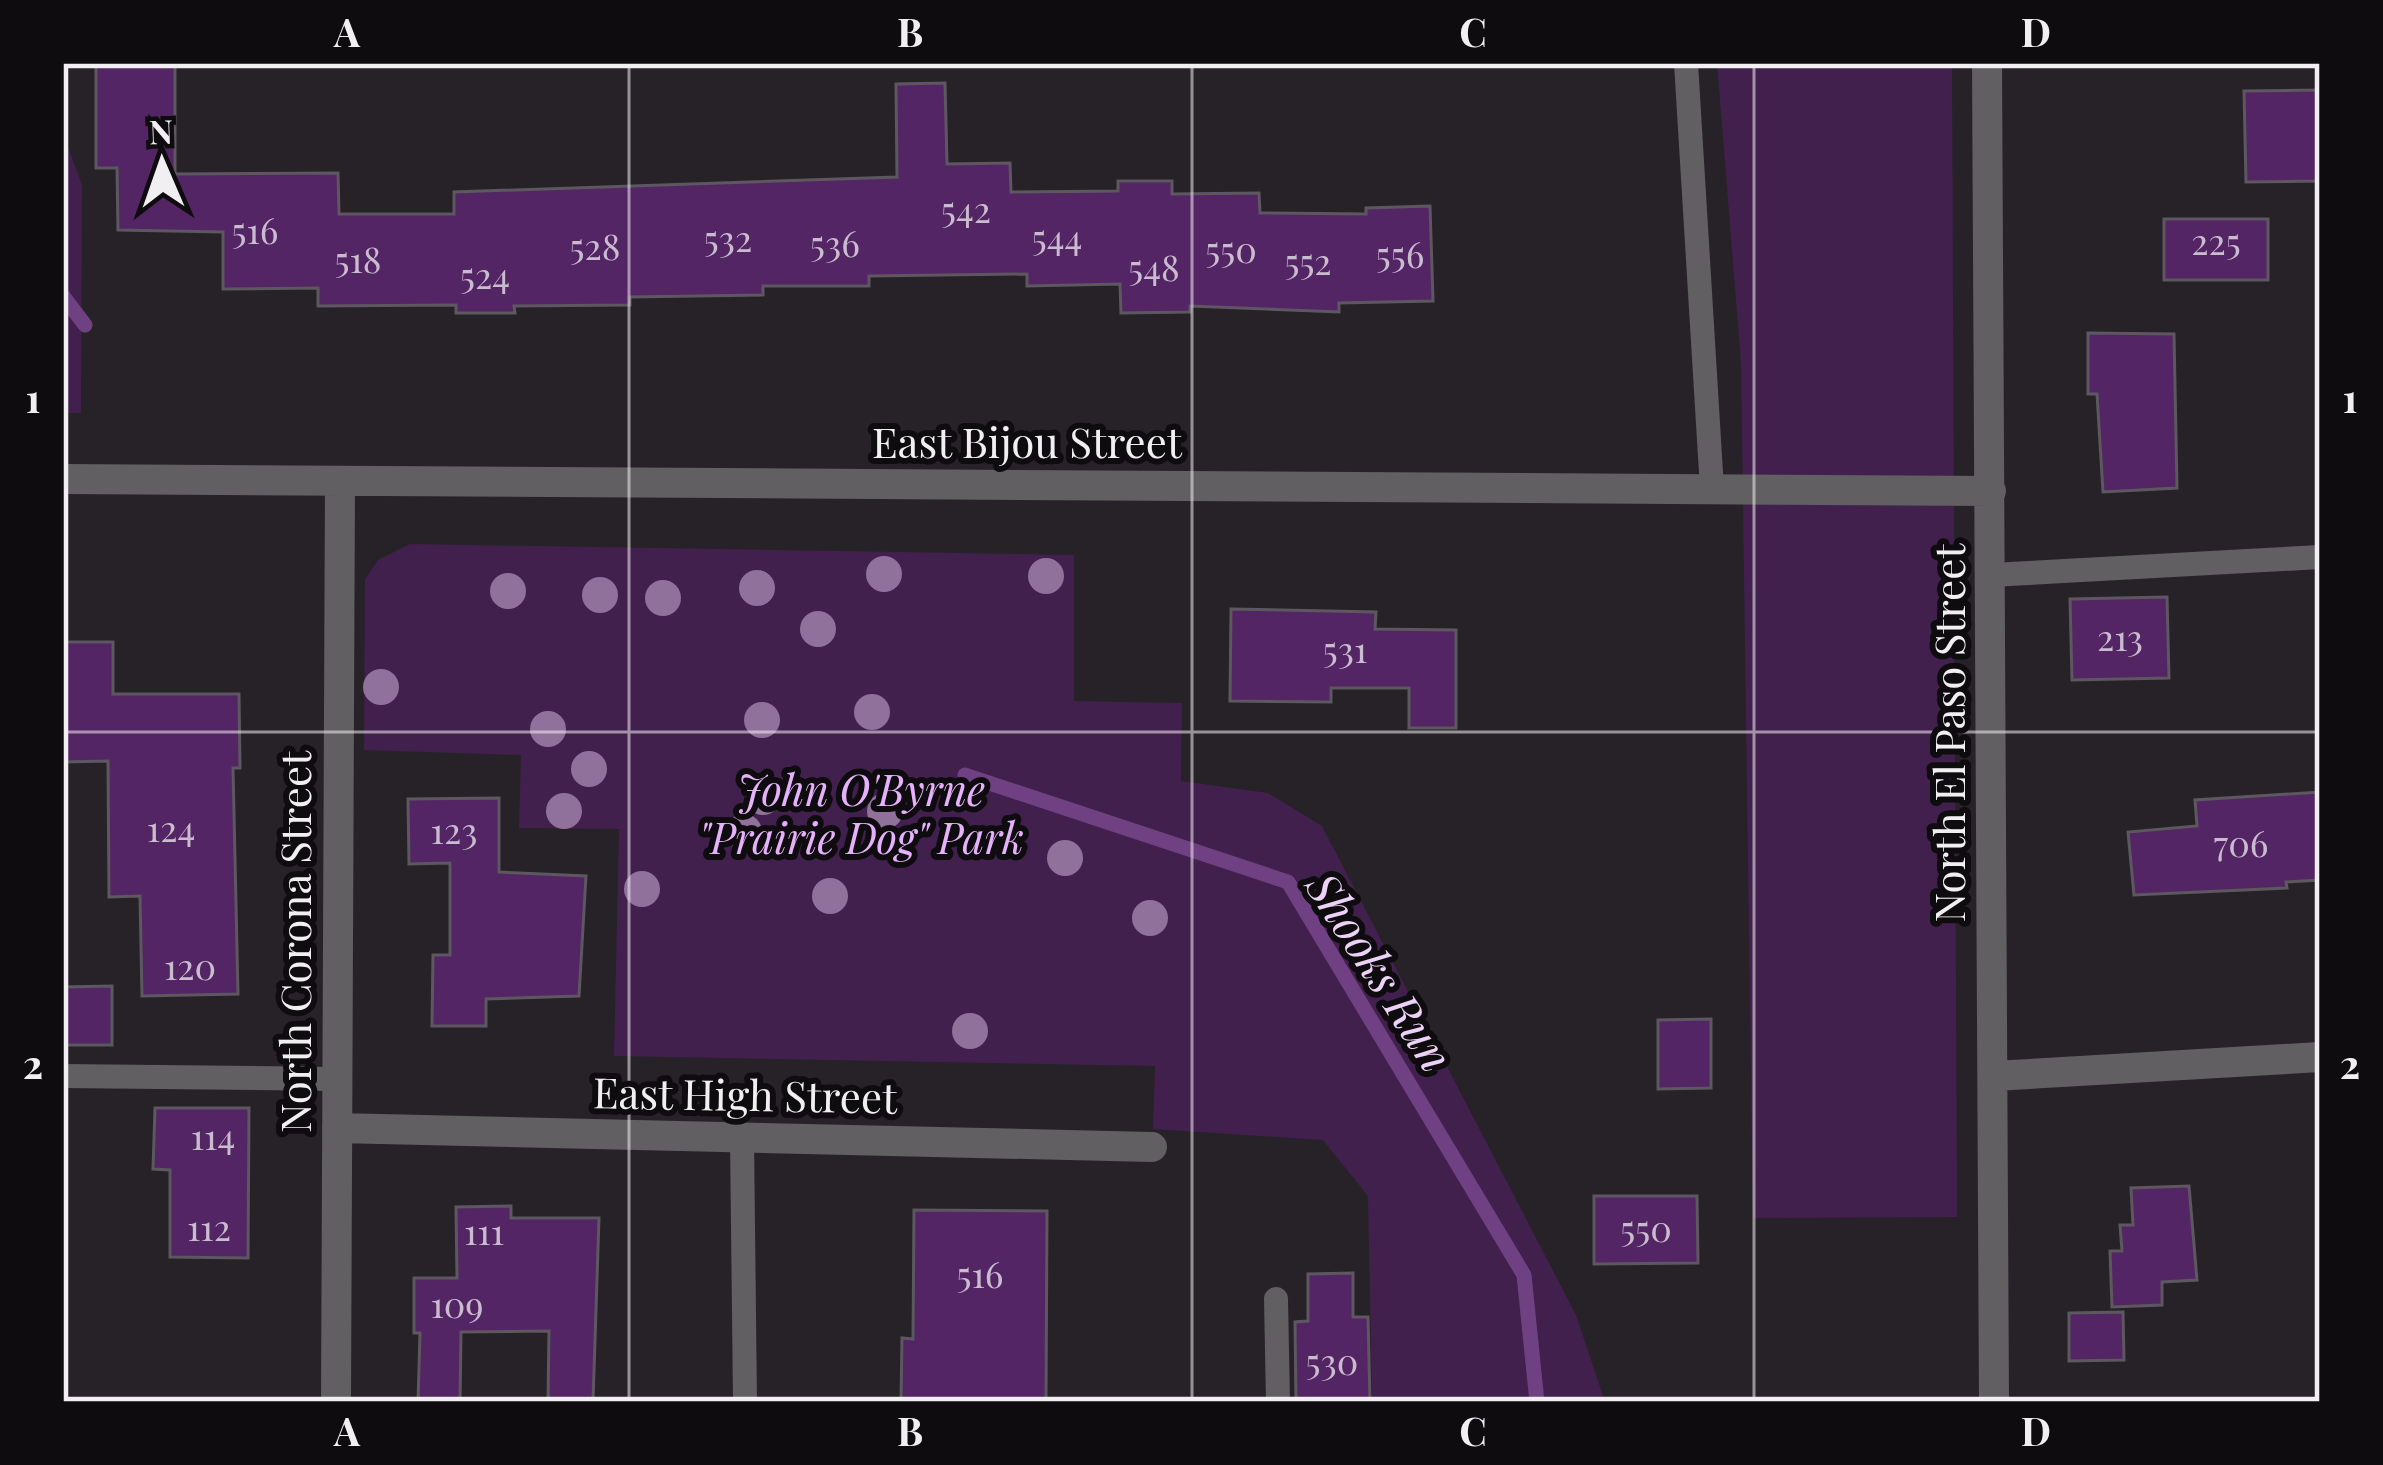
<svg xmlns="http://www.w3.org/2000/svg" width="2383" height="1465" font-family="'Playfair Display',serif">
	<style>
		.green { fill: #41204d }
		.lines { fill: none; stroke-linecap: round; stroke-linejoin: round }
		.stream { stroke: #704182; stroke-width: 15 }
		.building { fill: #532564; stroke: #5d575f; stroke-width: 3 }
		.service { stroke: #615f62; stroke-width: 24 }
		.minor { stroke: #615f62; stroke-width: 30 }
		.tree { fill: #90719c }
		.grid { fill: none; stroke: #f2eff3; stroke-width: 3; stroke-opacity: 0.55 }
		.labels { text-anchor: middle; stroke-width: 12; stroke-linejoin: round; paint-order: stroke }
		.number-label { font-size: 36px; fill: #cabccf }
		.street-label { font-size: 42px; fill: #f2eff3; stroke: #0e0c0f }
		.park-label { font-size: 42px; font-style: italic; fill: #e6b1fb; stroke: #0e0c0f }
		.water-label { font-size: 45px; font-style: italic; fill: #edd2f7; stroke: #0e0c0f }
		.neatline { fill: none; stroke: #f2eff3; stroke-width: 4.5 }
		.grid-label { font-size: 39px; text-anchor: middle; font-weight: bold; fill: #f2eff3 }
	</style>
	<rect width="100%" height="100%" fill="#272228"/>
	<path class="green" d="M 1717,63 L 1952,63 L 1957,1217 L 1753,1218 L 1741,362 Z
		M 63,133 L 82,185 L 81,413 L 63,413 Z
		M 410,544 L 1074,555 L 1074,701 L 1182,703 L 1181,781 L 1268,793 L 1322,826 L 1576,1315 L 1605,1402 L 1372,1402 L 1368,1196 L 1323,1140 L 1153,1129 L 1155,1066 L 614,1056 L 619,829 L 519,828 L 521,755 L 364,750 L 365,579 L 378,560 Z"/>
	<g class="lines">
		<path class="stream" d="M 63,296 L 85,325
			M 965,775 L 1288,882 L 1524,1275 L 1537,1402"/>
	</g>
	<path class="building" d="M 96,63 L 175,63 L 175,174 L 338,173 L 339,214 L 454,214 L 454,192 L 897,177 L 896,84 L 945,83 L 947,164 L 1010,163 L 1011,192 L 1118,191 L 1118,181 L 1172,181 L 1172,194 L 1259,193 L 1260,213 L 1366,214 L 1366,208 L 1430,206 L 1433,301 L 1339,303 L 1339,312 L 1190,306 L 1190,312 L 1121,313 L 1120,284 L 1027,286 L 1027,274 L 869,276 L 869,286 L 763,286 L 763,295 L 630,297 L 630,305 L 514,306 L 515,313 L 456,313 L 456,305 L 318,306 L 318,288 L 223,289 L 223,232 L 118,230 L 117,168 L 96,168 Z
		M 2318,90 L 2320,181 L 2246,182 L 2244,91 Z
		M 2164,219 L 2268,219 L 2268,280 L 2164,280 Z
		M 2088,333 L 2174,334 L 2177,488 L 2103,492 L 2097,394 L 2088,394 Z
		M 2167,597 L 2169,678 L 2072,680 L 2070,599 Z
		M 1231,609 L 1376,612 L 1375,629 L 1456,630 L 1456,728 L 1409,728 L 1409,688 L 1331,688 L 1331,702 L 1230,701 Z
		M 63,642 L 113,642 L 113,694 L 239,694 L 240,768 L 233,768 L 238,994 L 142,996 L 140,896 L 109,897 L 108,761 L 63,762 Z
		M 2320,792 L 2320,880 L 2286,882 L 2287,888 L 2134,895 L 2128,832 L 2197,826 L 2195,800 Z
		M 499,798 L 499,872 L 586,876 L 579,996 L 486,999 L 486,1026 L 432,1026 L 433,955 L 450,955 L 450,863 L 409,864 L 408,799 Z
		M 112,986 L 112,1045 L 63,1045 L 63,987 Z
		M 1711,1019 L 1711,1088 L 1658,1089 L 1658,1020 Z
		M 155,1108 L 249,1108 L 248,1258 L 170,1257 L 170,1170 L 153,1169 Z
		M 2189,1186 L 2197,1280 L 2162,1282 L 2162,1305 L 2112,1307 L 2110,1251 L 2122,1251 L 2120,1225 L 2133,1225 L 2131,1188 Z
		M 1594,1196 L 1697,1196 L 1698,1263 L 1594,1264 Z
		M 511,1206 L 511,1218 L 599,1218 L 593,1402 L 548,1402 L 549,1331 L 461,1332 L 460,1402 L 418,1402 L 420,1333 L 414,1333 L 414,1278 L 457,1278 L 456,1207 Z
		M 914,1210 L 1047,1211 L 1046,1402 L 901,1402 L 902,1338 L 913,1339 Z
		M 1353,1273 L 1353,1317 L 1368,1317 L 1370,1402 L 1296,1402 L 1295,1322 L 1308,1321 L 1308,1274 Z
		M 2123,1312 L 2124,1360 L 2069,1361 L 2069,1313 Z"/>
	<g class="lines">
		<path class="service" d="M 1686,63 L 1712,489
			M 1991,575 L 2320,557
			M 63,1076 L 338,1079
			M 742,1138 L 745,1402
			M 1276,1299 L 1278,1402"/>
		<path class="minor" d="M 1987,63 L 1994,1402
			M 63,479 L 1991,491
			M 1994,1076 L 2320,1057
			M 337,1128 L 1152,1147
			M 336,1402 L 340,482"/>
	</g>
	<g class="tree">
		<circle cx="884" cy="574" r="18"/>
		<circle cx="1046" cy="576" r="18"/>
		<circle cx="757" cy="588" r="18"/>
		<circle cx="508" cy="591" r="18"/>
		<circle cx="600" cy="595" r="18"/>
		<circle cx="663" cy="598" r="18"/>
		<circle cx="818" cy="629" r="18"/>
		<circle cx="381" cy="687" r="18"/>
		<circle cx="872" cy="712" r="18"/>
		<circle cx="762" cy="720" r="18"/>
		<circle cx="548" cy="729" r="18"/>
		<circle cx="589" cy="769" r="18"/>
		<circle cx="763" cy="797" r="18"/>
		<circle cx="564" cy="811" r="18"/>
		<circle cx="885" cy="811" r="18"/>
		<circle cx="744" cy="832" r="18"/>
		<circle cx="1065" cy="858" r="18"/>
		<circle cx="642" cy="889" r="18"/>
		<circle cx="830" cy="896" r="18"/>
		<circle cx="1150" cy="918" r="18"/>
		<circle cx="970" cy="1031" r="18"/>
	</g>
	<path class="grid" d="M 629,63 L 629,1402M 1192,63 L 1192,1402M 1754,63 L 1754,1402M 63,732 L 2320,732"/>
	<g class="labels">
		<g class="number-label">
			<text x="966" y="223">542</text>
			<text x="255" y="244">516</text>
			<text x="1057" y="251">544</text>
			<text x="728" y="252">532</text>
			<text x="2216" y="255">225</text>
			<text x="835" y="257">536</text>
			<text x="595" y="260">528</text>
			<text x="1231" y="263">550</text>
			<text x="1400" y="268">556</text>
			<text x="358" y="273">518</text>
			<text x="1308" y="275">552</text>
			<text x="1154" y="281">548</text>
			<text x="485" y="289">524</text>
			<text x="2120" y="651">213</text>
			<text x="1345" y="663">531</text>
			<text x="171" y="842">124</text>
			<text x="454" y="844">123</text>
			<text x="2241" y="857">706</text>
			<text x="190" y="980">120</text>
			<text x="213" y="1150">114</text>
			<text x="209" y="1241">112</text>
			<text x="1646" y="1242">550</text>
			<text x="484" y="1245">111</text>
			<text x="980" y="1288">516</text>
			<text x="457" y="1318">109</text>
			<text x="1332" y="1375">530</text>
		</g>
		<g class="street-label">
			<text x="1027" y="458">East Bijou Street</text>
			<text transform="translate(1950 733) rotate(-90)" y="15">North El Paso Street</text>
			<text transform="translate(296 942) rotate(-90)" y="15">North Corona Street</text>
			<text transform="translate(745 1096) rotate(1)" y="15">East High Street</text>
		</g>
		<g class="park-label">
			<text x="861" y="806">John O'Byrne<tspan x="861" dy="48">"Prairie Dog" Park</tspan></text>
		</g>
		<g class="water-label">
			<text transform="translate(1379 972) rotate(57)" y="16">Shooks Run</text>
		</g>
	</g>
	<rect width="2383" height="1465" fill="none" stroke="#0e0c0f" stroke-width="132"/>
	<g transform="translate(162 162) rotate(358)" stroke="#0e0c0f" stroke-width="9" paint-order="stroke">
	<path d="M0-9L21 45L0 30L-21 45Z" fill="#f2eff3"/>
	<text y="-18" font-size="33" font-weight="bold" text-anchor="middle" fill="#f2eff3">N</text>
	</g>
	<rect x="66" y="66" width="2251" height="1333" class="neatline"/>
	<g class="grid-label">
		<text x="347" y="47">A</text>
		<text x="910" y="47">B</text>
		<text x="1473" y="47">C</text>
		<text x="2036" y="47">D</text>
		<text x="33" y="413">1</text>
		<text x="2350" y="413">1</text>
		<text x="33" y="1079">2</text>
		<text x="2350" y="1079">2</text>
		<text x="347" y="1446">A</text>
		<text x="910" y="1446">B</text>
		<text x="1473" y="1446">C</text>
		<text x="2036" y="1446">D</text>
	</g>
</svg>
